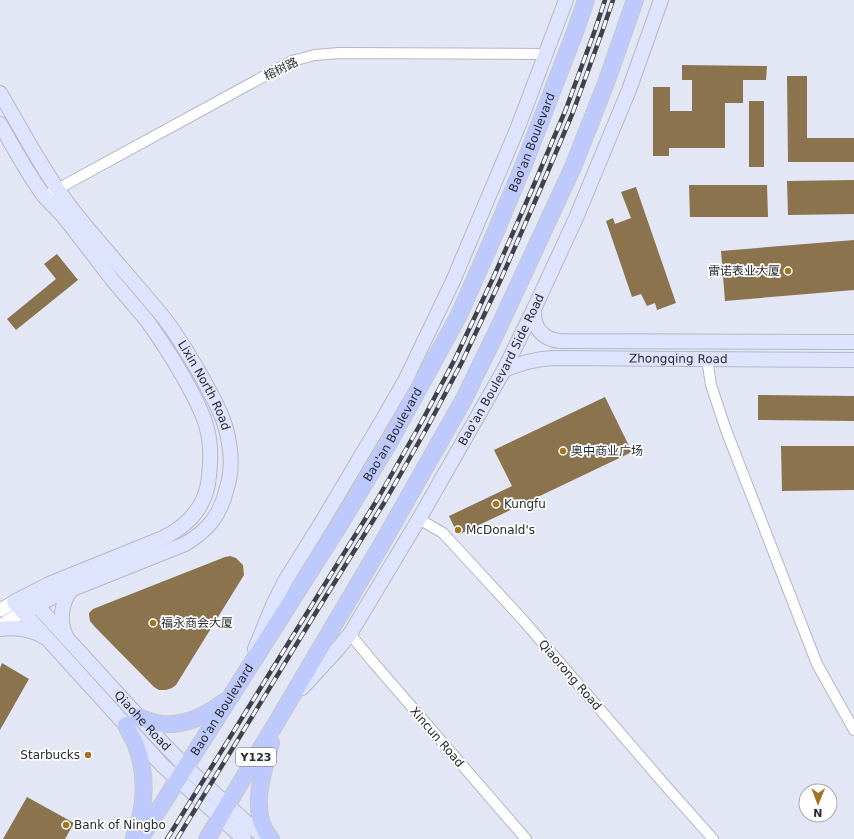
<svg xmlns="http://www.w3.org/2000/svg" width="854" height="839" font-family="'DejaVu Sans','Noto Sans SC',sans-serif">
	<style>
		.building { fill: #8a734d }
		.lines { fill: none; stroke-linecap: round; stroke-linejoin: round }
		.minor-casing { stroke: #b4b7c5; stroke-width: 12 }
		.tertiary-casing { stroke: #b4b7c5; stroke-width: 15 }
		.secondary-casing { stroke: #b4b7c5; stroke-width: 16 }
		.primary-casing { stroke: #c7c8c9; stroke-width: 18 }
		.minor { stroke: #fff; stroke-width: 10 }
		.tertiary { stroke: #fff; stroke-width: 13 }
		.secondary { stroke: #dfe4fe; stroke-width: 14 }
		.primary { stroke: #becafd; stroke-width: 16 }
		.rail-casing { stroke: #404248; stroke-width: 4.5 }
		.rail { stroke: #fff; stroke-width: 3; stroke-dasharray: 9; stroke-linecap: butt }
		.poi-dot { fill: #a07625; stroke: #fff; stroke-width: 1.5 }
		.labels { text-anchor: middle; stroke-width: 3.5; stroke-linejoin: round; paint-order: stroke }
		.shield { fill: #fff; stroke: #696b6e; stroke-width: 1 }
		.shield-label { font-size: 11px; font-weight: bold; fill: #292b30 }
		.street-label { font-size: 12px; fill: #292b30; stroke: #fff }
		.poi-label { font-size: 12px; fill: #292b30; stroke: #fff; text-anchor: start }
	</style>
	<rect width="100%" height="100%" fill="#e3e7f5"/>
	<path class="building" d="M 682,65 L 767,66 L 766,80 L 743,80 L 743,103 L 725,103 L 725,148 L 669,148 L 669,156 L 653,156 L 653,87 L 670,87 L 670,111 L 692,111 L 692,80 L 682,80 Z
		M 787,76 L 807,76 L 807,138 L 854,138 L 854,162 L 788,162 Z
		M 749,101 L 764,101 L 764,167 L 749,167 Z
		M 854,180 L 854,214 L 788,215 L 787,181 Z
		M 689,185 L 767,185 L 768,217 L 690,217 Z
		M 636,187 L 676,303 L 657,310 L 655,303 L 647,306 L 641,294 L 632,297 L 606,221 L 613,218 L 615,224 L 631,218 L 621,192 Z
		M 854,240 L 854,290 L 725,301 L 721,251 Z
		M 57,254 L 78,280 L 16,330 L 7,319 L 56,279 L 44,264 Z
		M 758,395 L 854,396 L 854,421 L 758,420 Z
		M 605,397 L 632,452 L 458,535 L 449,516 L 512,486 L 494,450 Z
		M 781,446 L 854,446 L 854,490 L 782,491 Z
		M 230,556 L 236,558 L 243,565 L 244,575 L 176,685 L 172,688 L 166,690 L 159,690 L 154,687 L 95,627 L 90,621 L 89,615 L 89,613 L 93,609 L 225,557 Z
		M 2,663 L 29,679 L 0,730 L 0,668 Z
		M 27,797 L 74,823 L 65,839 L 3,839 Z"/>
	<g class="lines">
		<g class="minor-casing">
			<path id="minor" d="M 52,192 L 292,61 L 315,55 L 339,53 L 546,54
				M 707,359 L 711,385 L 726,430 L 817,664 L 854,730
				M 419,519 L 443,533 L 523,620 L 665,785 L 713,839
				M 350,634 L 373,662 L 526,839"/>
		</g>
		<g class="tertiary-casing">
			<path id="tertiary" d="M 0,610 L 14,602
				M 0,626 L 23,612"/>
		</g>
		<g class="secondary-casing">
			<g id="secondary">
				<path id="s1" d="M 0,93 C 23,132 44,173 72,209 C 101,246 134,281 164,318 C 179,337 191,358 203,379 C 214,399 226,420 229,443 C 232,459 231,476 226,491 C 220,516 207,531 185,544 L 55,596 L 23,612"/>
				<path d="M 0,124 C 14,148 27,173 44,196 C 50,203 57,209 63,216 C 79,236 95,257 111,278 C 123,293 136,307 148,322 C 161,340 173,359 184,378 C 192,393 201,408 206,425 C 211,441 211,459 209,476 C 207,505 189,525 163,538 L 49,584 L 14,602 L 162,765 L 244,839"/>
				<path d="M 534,309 C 533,328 542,339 560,341 L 854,342"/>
				<path id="s2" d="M 504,370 C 522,363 534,359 554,358 L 854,360"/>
				<path id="s3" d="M 31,599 L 159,739 L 186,767 L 248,824 L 266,839"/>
				<path d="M 0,629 C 15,627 31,629 44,637"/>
				<path d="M 66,636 C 59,621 61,603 71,590"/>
				<path d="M 255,649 L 273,605 L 285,581 L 320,525 L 383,419 L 406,379 L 453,281 L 518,127 L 566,0"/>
				<path id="s4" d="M 302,688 L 337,650 L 350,634 L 419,519 L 504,370 L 534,309 L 576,218 L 629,90 L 661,0"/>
			</g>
		</g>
		<g class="primary-casing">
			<g id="primary">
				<path d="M 138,717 C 146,720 154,723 162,724 C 185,726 207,715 224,702"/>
				<path d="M 126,725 C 129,732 133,738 136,745 C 147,774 146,808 134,837"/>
				<path d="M 271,743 C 263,772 248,813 271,839"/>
				<path id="s5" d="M 140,839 L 337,529 L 389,443 L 459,315 L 496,231 L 526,159 L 575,32 L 586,0"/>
				<path d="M 207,839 L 285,708 L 383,542 L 464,399 L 498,329 L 573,167 L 606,83 L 635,0"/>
			</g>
		</g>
		<use href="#minor" class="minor"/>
		<use href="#tertiary" class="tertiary"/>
		<use href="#secondary" class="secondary"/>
		<use href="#primary" class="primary"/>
		<g class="rail-casing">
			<path id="rail" d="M 167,839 L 377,500 L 421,423 L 455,359 L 494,276 L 533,187 L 566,109 L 595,30 L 605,0
				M 177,839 L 315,614 L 384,503 L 428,426 L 462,362 L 501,279 L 540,190 L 573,112 L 602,32 L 613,0"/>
		</g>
		<use href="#rail" class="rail"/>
	</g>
	<g class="poi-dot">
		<circle cx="788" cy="271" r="4"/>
		<circle cx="563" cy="451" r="4"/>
		<circle cx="496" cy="504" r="4"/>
		<circle cx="458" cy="530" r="4"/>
		<circle cx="153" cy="623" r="4"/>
		<circle cx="88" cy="755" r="4"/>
		<circle cx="66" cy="825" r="4"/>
	</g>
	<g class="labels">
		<rect class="shield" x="236" y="748" width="40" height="18" rx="3"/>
		<g class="shield-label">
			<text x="256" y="761">Y123</text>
		</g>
		<g class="street-label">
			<text transform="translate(281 69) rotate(-26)" y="4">榕树路</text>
			<text dy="4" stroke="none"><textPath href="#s5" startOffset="801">Bao'an Boulevard</textPath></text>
			<text dy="4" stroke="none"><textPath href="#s2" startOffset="176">Zhongqing Road</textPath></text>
			<text dy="4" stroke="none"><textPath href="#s4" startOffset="377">Bao'an Boulevard Side Road</textPath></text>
			<text dy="4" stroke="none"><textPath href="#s1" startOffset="358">Lixin North Road</textPath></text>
			<text dy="4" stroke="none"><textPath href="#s5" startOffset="477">Bao'an Boulevard</textPath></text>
			<text transform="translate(570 675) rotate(49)" y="4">Qiaorong Road</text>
			<text dy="4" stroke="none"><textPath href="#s5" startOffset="153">Bao'an Boulevard</textPath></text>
			<text dy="4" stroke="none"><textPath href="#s3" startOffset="165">Qiaohe Road</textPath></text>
			<text transform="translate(437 737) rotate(49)" y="4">Xincun Road</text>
		</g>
		<g class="poi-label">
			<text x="780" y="275" text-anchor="end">雷诺表业大厦</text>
			<text x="571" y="455">奥中商业广场</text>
			<text x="504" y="508">Kungfu</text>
			<text x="466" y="534">McDonald's</text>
			<text x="161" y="627">福永商会大厦</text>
			<text x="80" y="759" text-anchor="end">Starbucks</text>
			<text x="74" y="829">Bank of Ningbo</text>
		</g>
	</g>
	<g transform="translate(818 803) rotate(181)"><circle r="19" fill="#ffffff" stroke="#a9aaac"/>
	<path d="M0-3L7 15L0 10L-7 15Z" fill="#a07625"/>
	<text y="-6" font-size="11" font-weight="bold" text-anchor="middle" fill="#292b30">N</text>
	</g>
</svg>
